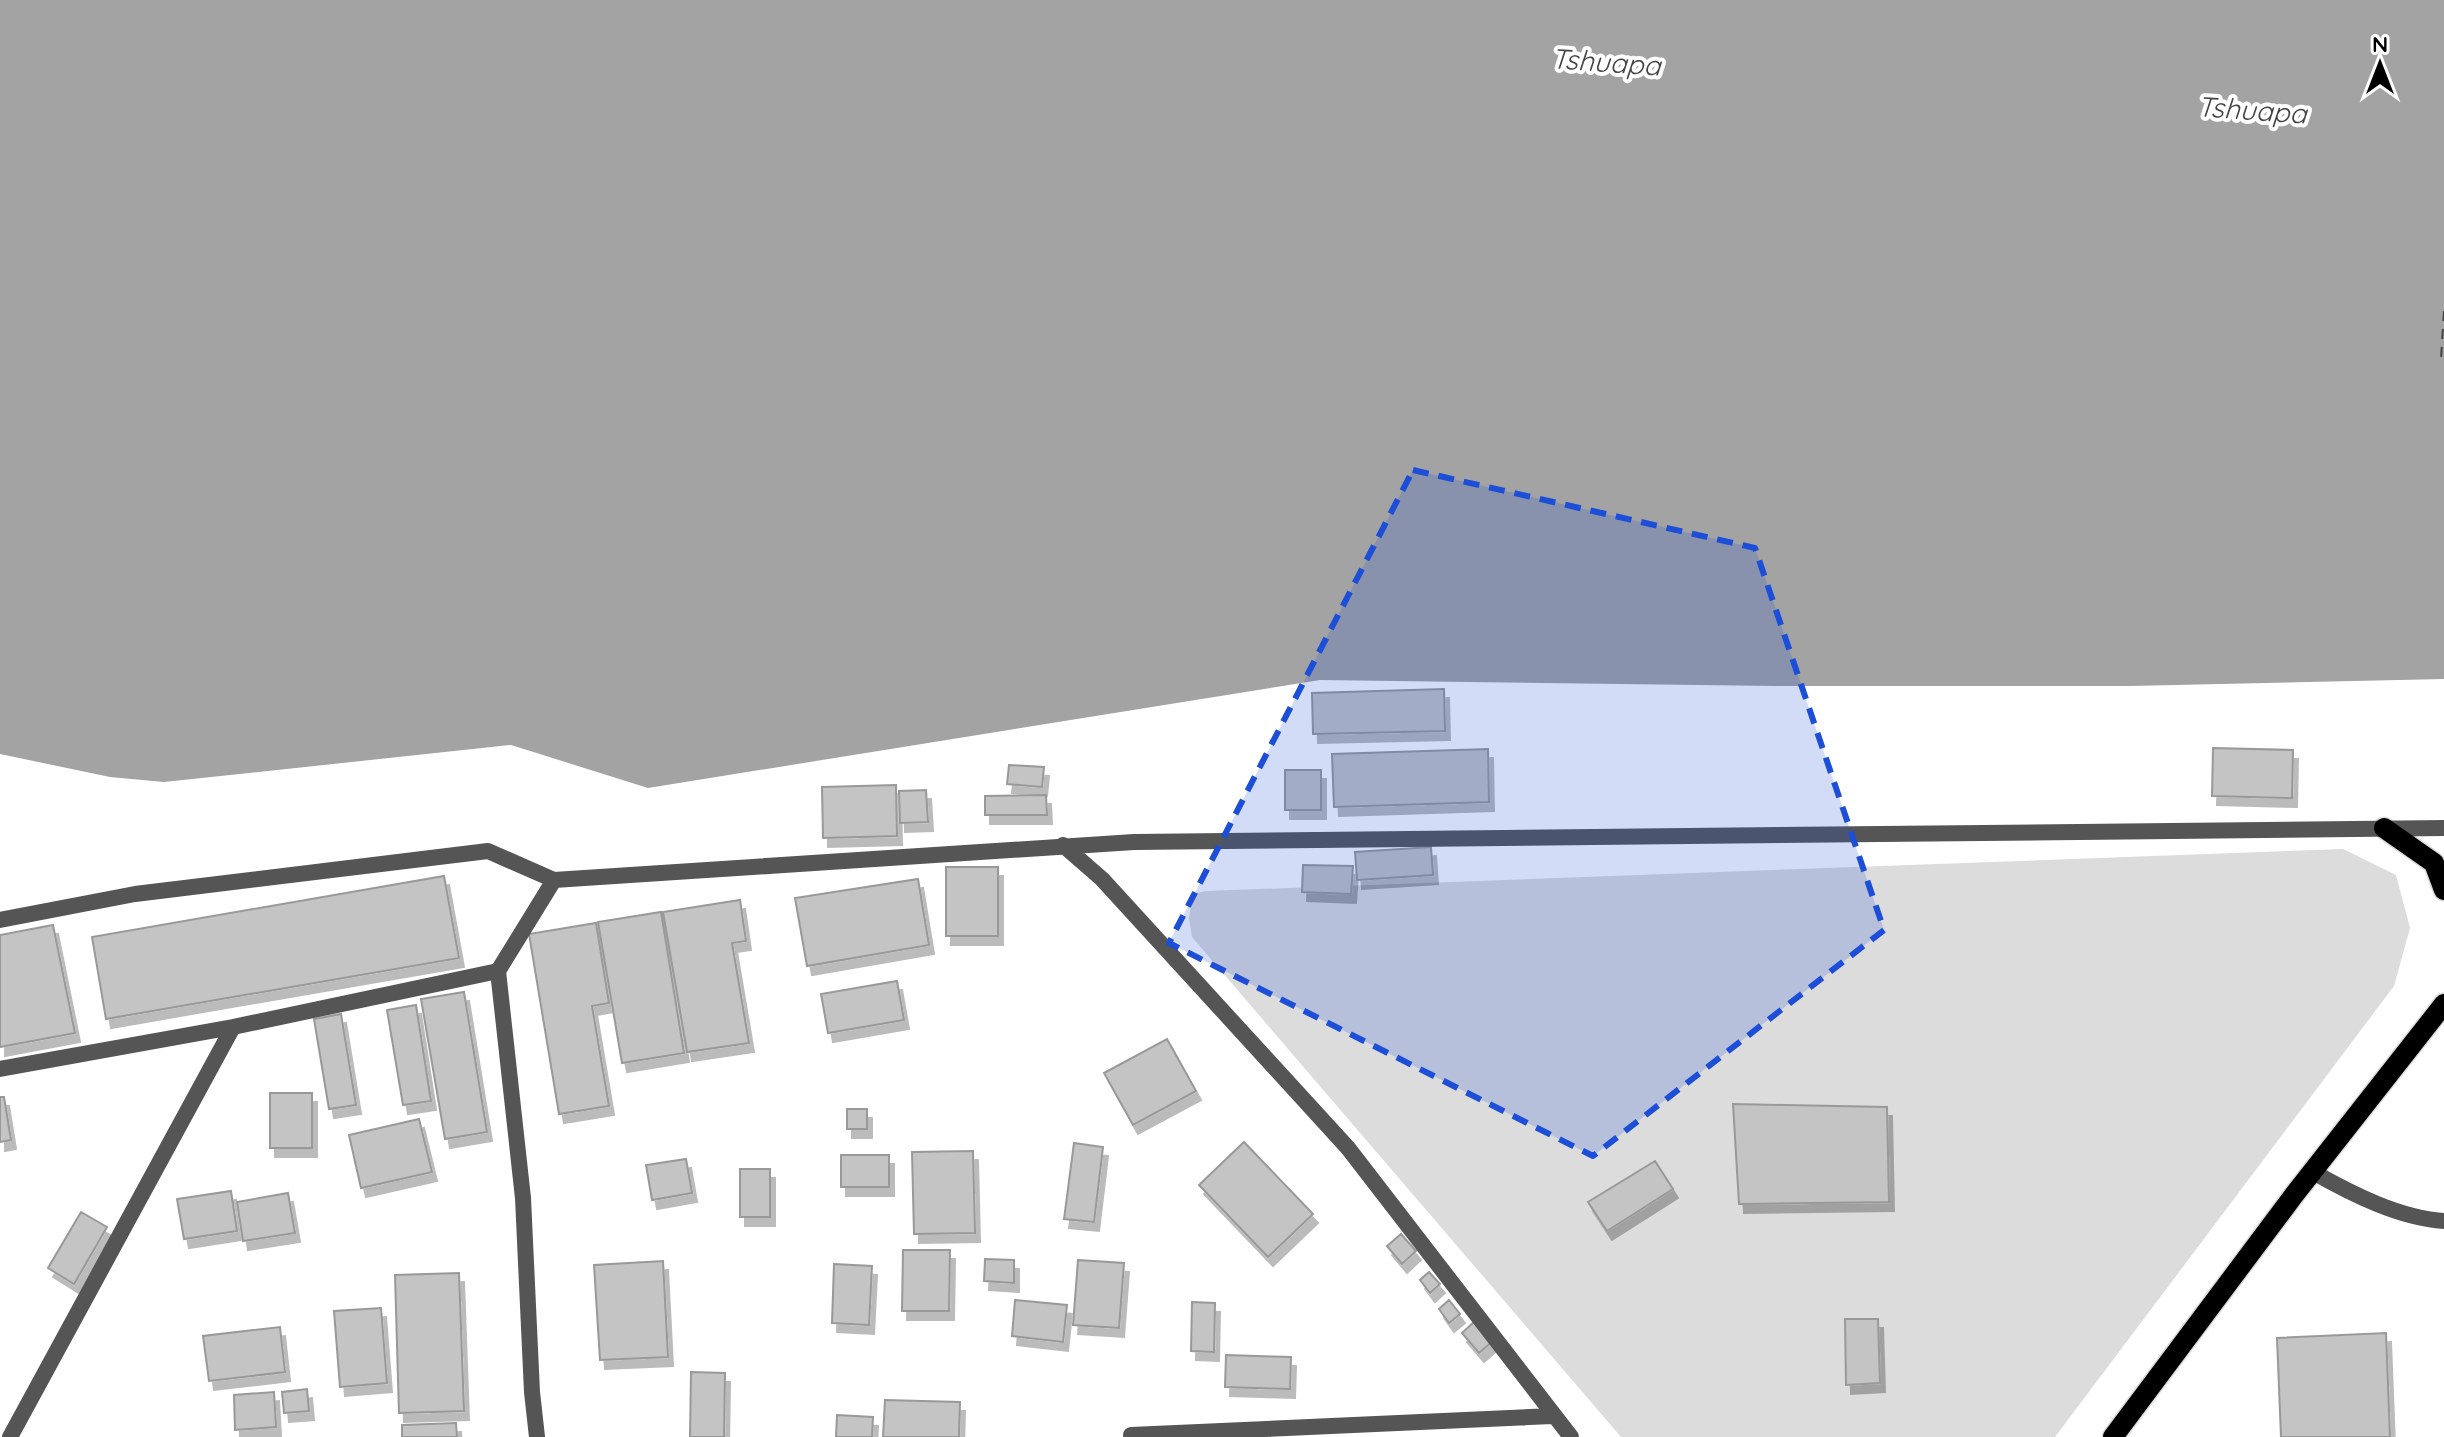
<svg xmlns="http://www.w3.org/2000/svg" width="2444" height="1437" font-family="Quicksand,sans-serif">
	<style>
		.green { fill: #dcdcdc }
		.water { fill: #a3a3a3 }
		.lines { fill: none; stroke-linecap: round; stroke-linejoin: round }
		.ferry { stroke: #444; stroke-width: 2; stroke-dasharray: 10 8; stroke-linecap: butt }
		.building { fill: #c4c4c4; stroke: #999; stroke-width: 2; filter: url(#shadow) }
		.primary-casing { stroke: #dbdbdb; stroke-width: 23 }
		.minor { stroke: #555; stroke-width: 16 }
		.primary { stroke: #000; stroke-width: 20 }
		.marked { fill: #1d4ed8; fill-opacity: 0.2; stroke: #1d4ed8; stroke-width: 6; stroke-dasharray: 16 10; stroke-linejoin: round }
		.labels { text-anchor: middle; stroke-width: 8; stroke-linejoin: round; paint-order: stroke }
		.water-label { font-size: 28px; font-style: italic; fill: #444; stroke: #fff }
	</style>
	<defs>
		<filter id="shadow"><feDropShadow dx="5" dy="9" stdDeviation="0" flood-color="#0004"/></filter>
	</defs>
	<rect width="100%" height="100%" fill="#fff"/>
	<path class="green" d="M 2343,849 L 2396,875 L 2410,928 L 2394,986 L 2055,1437 L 1621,1437 L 1192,937 L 1189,918 L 1193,894 L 1206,891 Z"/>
	<path class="water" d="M 0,0 L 2444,0 L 2444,679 L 2130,686 L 1776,686 L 1320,680 L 648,788 L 511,745 L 164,782 L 110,777 L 0,754 Z"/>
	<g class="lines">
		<path class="ferry" d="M 2444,311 L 2441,359 L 2444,362"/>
	</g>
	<path class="building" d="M 1444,689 L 1445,731 L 1313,734 L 1312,693 Z
		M 2213,748 L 2293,750 L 2292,798 L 2212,796 Z
		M 1488,749 L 1489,802 L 1334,807 L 1332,754 Z
		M 1009,765 L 1044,767 L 1042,787 L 1007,784 Z
		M 1285,770 L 1321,770 L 1321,810 L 1285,810 Z
		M 896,785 L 897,836 L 823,838 L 822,787 Z
		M 926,790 L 928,822 L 900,823 L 899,791 Z
		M 1046,795 L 1047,815 L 985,815 L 985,796 Z
		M 1431,847 L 1433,875 L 1357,880 L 1355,852 Z
		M 1303,865 L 1353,866 L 1351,894 L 1302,892 Z
		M 946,867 L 998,867 L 998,936 L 946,936 Z
		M 444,876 L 459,958 L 106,1019 L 92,937 Z
		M 918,879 L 929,945 L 807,966 L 795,898 Z
		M 740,900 L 746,941 L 732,943 L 749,1043 L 687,1052 L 663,912 Z
		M 661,912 L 684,1053 L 622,1063 L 598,922 Z
		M 596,923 L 609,1003 L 592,1006 L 609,1106 L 559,1114 L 529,934 Z
		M 53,925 L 75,1033 L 0,1047 L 0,935 Z
		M 897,981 L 904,1020 L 828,1033 L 821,994 Z
		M 464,992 L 487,1132 L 445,1139 L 421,999 Z
		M 416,1005 L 431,1101 L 403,1105 L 387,1010 Z
		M 341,1014 L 356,1105 L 329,1109 L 314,1019 Z
		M 1167,1039 L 1196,1091 L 1133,1125 L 1104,1073 Z
		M 270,1093 L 312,1093 L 312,1148 L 270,1148 Z
		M 0,1097 L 4,1097 L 11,1140 L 0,1142 Z
		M 1733,1104 L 1887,1107 L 1889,1202 L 1739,1204 Z
		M 847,1109 L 867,1109 L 867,1129 L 847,1129 Z
		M 419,1119 L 432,1172 L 361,1188 L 349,1135 Z
		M 1244,1142 L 1313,1214 L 1268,1257 L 1199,1185 Z
		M 1074,1143 L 1103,1147 L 1094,1222 L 1064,1219 Z
		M 973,1151 L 975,1233 L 914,1234 L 912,1152 Z
		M 841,1155 L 889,1155 L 889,1187 L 841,1187 Z
		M 686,1159 L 692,1193 L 652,1200 L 646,1165 Z
		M 1655,1161 L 1673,1189 L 1607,1231 L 1588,1202 Z
		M 740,1169 L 770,1169 L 770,1217 L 740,1217 Z
		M 231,1191 L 237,1231 L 184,1239 L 177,1199 Z
		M 288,1193 L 295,1233 L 243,1241 L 237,1202 Z
		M 81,1212 L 107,1227 L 74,1284 L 48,1268 Z
		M 1401,1234 L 1416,1251 L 1402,1264 L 1387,1246 Z
		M 903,1250 L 950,1250 L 949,1311 L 902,1311 Z
		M 985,1259 L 1014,1260 L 1014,1283 L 984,1281 Z
		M 1078,1260 L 1124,1263 L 1119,1328 L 1073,1325 Z
		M 663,1261 L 668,1357 L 600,1360 L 594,1265 Z
		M 834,1264 L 872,1266 L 869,1325 L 832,1323 Z
		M 1429,1272 L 1440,1284 L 1430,1293 L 1420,1280 Z
		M 459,1273 L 464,1411 L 399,1413 L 395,1275 Z
		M 1015,1300 L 1067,1305 L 1063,1342 L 1012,1336 Z
		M 1449,1300 L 1460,1314 L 1449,1323 L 1439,1309 Z
		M 1192,1302 L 1215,1303 L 1214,1352 L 1191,1351 Z
		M 381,1308 L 387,1383 L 340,1387 L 334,1311 Z
		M 1845,1319 L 1878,1319 L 1880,1383 L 1846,1385 Z
		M 1475,1321 L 1493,1341 L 1479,1353 L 1462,1333 Z
		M 280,1327 L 285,1372 L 209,1381 L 203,1336 Z
		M 2386,1333 L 2390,1437 L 2281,1437 L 2277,1338 Z
		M 1226,1355 L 1291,1357 L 1290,1389 L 1225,1387 Z
		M 691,1372 L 725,1373 L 724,1437 L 690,1437 Z
		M 307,1389 L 309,1411 L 284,1413 L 282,1392 Z
		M 274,1392 L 276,1427 L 235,1430 L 234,1395 Z
		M 885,1400 L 960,1402 L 959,1437 L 883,1437 Z
		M 837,1415 L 873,1417 L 872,1437 L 836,1437 Z
		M 456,1423 L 457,1437 L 402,1437 L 402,1425 Z"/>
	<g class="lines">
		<g class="primary-casing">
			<path id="primary" d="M 2384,828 L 2434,863 L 2444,890
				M 2113,1437 L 2294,1195 L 2444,1004"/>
		</g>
		<path class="minor" d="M 1063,845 L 1102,879 L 1348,1148 L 1571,1437
			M 0,920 L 135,894 L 488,851 L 554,880
			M 498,971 L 523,1198 L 532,1392 L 537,1437
			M 0,1069 L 233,1027
			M 2313,1172 C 2352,1194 2399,1218 2444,1221
			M 1131,1435 L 1552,1416
			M 10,1437 L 233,1027 L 498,971 L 554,880 L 1134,842 L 2444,828"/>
		<use href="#primary" class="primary"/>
	</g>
	<path class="marked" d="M 1413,470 L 1755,548 L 1884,930 L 1593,1156 L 1169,943 Z"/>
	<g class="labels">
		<g class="water-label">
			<text transform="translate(1606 62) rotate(4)" y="10">Tshuapa</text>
			<text transform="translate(2252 110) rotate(4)" y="10">Tshuapa</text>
		</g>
	</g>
	<g transform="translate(2380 64)" stroke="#ffffff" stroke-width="6" paint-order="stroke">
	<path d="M0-6L14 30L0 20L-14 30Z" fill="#000000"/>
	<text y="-12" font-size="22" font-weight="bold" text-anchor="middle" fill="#000000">N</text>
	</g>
</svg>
